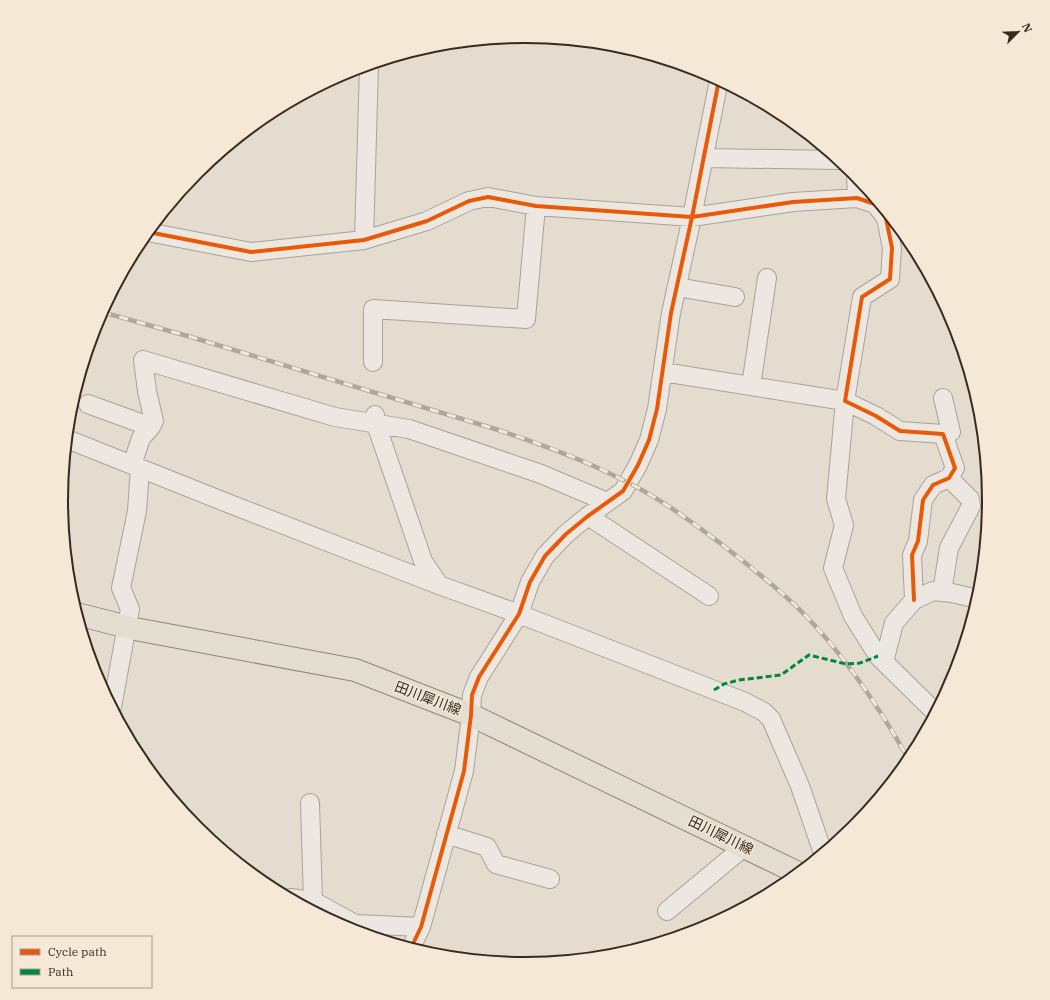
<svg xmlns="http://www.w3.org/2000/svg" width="1050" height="1000" font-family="'IBM Plex Serif','Noto Sans JP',serif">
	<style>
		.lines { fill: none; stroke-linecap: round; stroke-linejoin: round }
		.minor-casing { stroke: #aaa198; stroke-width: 20 }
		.major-casing { stroke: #8f877f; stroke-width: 24 }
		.minor { stroke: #ece8e1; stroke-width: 18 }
		.major { stroke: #e4ddd2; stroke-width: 22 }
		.rail-casing { stroke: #ada7a1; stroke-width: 4.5 }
		.rail { stroke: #f5e8d6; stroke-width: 3; stroke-dasharray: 9; stroke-linecap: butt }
		.quiet { stroke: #00873e; stroke-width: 3; stroke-dasharray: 6 3; stroke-linecap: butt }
		.cycleway-casing { stroke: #f5e8d6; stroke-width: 6 }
		.cycleway { stroke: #e8590c; stroke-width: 4 }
		.labels { text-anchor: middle; stroke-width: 3; stroke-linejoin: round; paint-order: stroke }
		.street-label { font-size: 14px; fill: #392920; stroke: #f5e8d6 }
		.rim { fill: none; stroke: #392920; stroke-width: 2 }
	</style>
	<rect width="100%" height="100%" fill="#e4dccf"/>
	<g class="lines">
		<g class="minor-casing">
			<path id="minor" d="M 704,158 L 838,160
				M 856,176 L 857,198
				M 148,232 L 251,252 L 364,240 L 427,221 L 469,201 L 488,197 L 536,206 L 692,217 L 793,202 L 857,198 L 875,204 L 886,218 L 892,248 L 890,279 L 862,297 L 845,401 L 876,416 L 900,431 L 943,434 L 955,468 L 949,478 L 933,485 L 923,500 L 918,541 L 912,555 L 914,600
				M 364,240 L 369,65
				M 677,287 L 735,297
				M 373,362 L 373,309 L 526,319 L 536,206
				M 663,372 L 845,401 L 836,499 L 844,525 L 833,568 L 853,616 L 878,656 L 935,712
				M 751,386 L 767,278
				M 88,404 L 151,427
				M 375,415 L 376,424 L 423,561 L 439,585
				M 943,434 L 951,432 L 943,398
				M 67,439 L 235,506 L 439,585 L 519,614 L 745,702 L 764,712 L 771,719 L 800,786 L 823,853
				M 132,465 L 141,438 L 151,427 L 154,421 L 147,391 L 143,360 L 335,417 L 409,429 L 541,474 L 607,502
				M 588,516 L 709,596
				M 942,592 L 949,548 L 971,506 L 970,499 L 949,478
				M 884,662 L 894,623 L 914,600 L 933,591 L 952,593 L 978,599
				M 112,707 L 130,609 L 121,588 L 137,511 L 140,468
				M 310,803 L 313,901
				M 446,834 L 487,847 L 496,864 L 550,879
				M 290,898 L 313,901 L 355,924 L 421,927
				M 667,911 L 744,847
				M 411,948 L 421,927 L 464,771 L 471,715 L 472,695 L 479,677 L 519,614 L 530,582 L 545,556 L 566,534 L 588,516 L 623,491 L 638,465 L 649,440 L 657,409 L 671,313 L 692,217 L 719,80"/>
		</g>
		<g class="major-casing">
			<path id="major" d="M 77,614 L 135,629 L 355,670 L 471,715 L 798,873"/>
		</g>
		<use href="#minor" class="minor"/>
		<use href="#major" class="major"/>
		<g class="rail-casing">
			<path id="rail" d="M 102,312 L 191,337 L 492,428 C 535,442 578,457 619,478 C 655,495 688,519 720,543 C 748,565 776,586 801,611 C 844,654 879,707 909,760"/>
		</g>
		<use href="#rail" class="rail"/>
		<path class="quiet" d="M 714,690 L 724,684 L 739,680 L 781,675 L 809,655 L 846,664 L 860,663 L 878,656"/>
		<g class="cycleway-casing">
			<path id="cycleway" d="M 148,232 L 251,252 L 364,240 L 427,221 L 469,201 L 488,197 L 536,206 L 692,217 L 793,202 L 857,198 L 875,204 L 886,218 L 892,248 L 890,279 L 862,297 L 845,401 L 876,416 L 900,431 L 943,434 L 955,468 L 949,478 L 933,485 L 923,500 L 918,541 L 912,555 L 914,600
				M 411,948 L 421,927 L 464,771 L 471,715 L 472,695 L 479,677 L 519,614 L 530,582 L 545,556 L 566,534 L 588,516 L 623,491 L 638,465 L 649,440 L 657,409 L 671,313 L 692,217 L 719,80"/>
		</g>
		<use href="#cycleway" class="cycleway"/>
	</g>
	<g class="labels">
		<g class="street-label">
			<text transform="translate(428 698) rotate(21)" y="5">田川犀川線</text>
			<text transform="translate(721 835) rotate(26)" y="5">田川犀川線</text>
		</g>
	</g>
	<path d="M0 0H1050V1000H0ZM68 500a457 457 0 1 1 914 0a457 457 0 1 1-914 0Z" fill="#f5e8d6" fill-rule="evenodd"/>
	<path class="rim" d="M68 500a457 457 0 1 1 914 0a457 457 0 1 1-914 0Z"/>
	<rect x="12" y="936" width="140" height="52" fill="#f5e8d6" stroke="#aa9c8d"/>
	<rect x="20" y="949" width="20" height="6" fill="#e8590c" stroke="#aa9c8d"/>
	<text x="48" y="956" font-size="12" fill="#392920">Cycle path</text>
	<rect x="20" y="969" width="20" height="6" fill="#00873e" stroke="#aa9c8d"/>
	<text x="48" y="976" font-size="12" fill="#392920">Path</text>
	<g transform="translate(1018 32) rotate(66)" stroke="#f5e8d6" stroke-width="3" paint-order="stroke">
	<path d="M0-3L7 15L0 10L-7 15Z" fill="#392920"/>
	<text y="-6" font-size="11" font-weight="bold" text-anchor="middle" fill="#392920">N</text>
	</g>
</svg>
